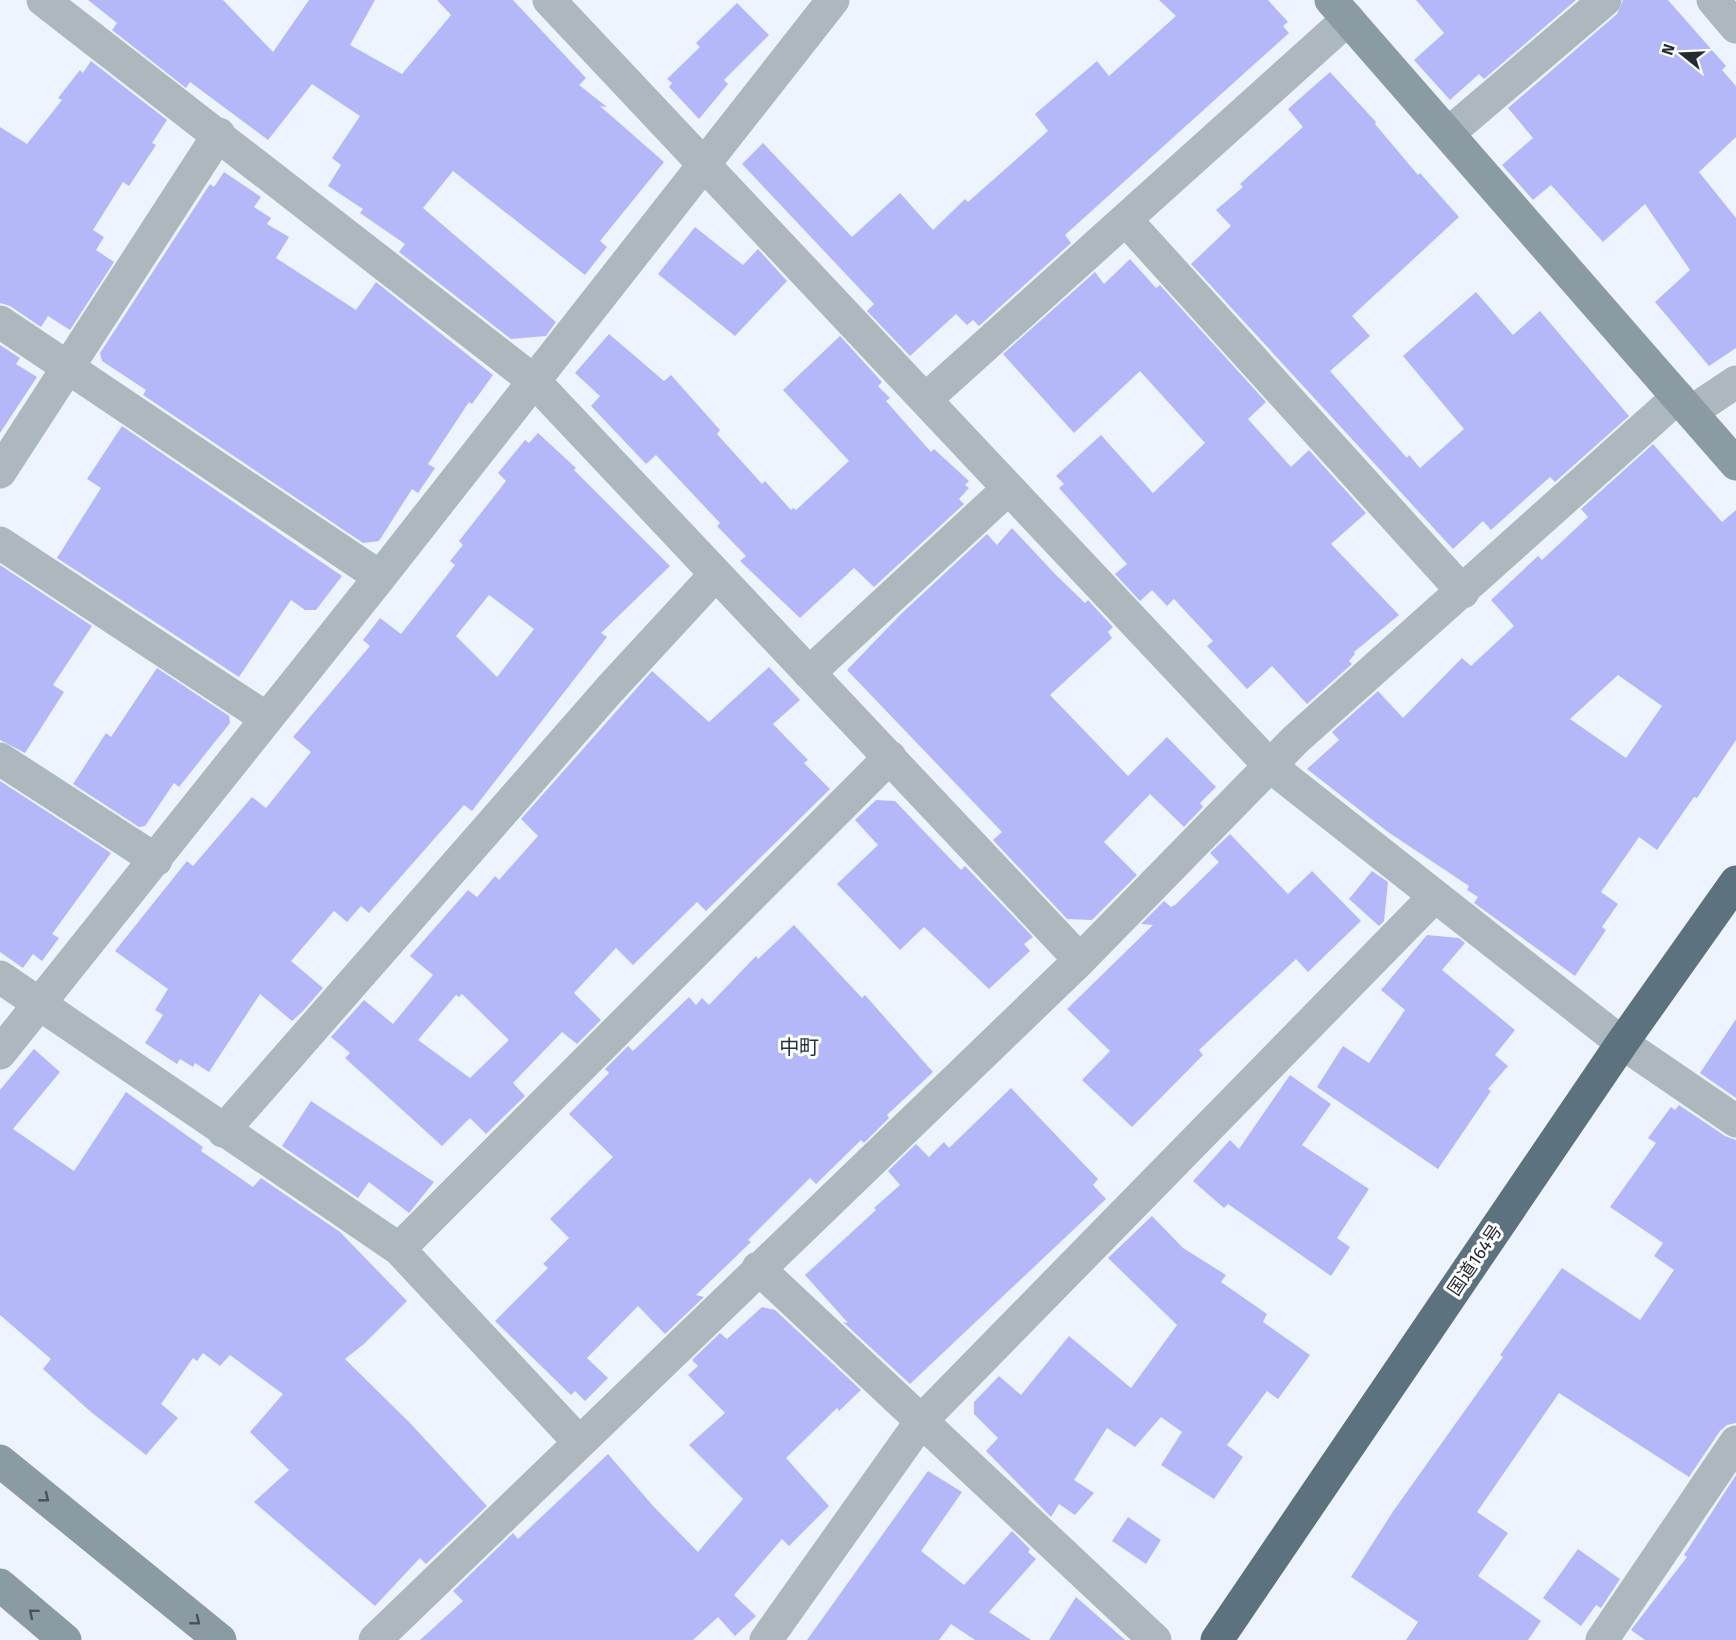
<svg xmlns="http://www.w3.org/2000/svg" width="1736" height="1640" font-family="'Fira Sans','Noto Sans JP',sans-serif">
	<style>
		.building { fill: #b4b8f9; fill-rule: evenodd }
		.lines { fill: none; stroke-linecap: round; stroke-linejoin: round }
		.street { stroke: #adb8be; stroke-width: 33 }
		.secondary { stroke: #8a9ba3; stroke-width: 33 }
		.highway { stroke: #5c737f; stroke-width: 33 }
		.oneway { stroke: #48525a }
		.labels { text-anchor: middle; stroke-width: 6; stroke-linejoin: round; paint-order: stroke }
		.street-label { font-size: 18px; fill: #242a32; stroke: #fff }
		.neighbourhood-label { font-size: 20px; fill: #253141; stroke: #fff }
	</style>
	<rect width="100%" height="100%" fill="#eef4fd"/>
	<path class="building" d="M 88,0 L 223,0 L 273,52 L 309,0 L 375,0 L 350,45 L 402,74 L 451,15 L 437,0 L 513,0 L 586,78 L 579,85 L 607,107 L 600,106 L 664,162 L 600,241 L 607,247 L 585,275 L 453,171 L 423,208 L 556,322 L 546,336 L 511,339 L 399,252 L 405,244 L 360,213 L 363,209 L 328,186 L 341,165 L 332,158 L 360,116 L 312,84 L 268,140 L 190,82 L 186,88 L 112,30 L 117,23 Z
		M 1159,0 L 1268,0 L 1288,22 L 1283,26 L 1289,33 L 1065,235 L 1071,243 L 979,326 L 973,320 L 967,325 L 956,314 L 910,356 L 867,311 L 874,304 L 742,164 L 763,143 L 852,237 L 900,193 L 933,230 L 965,199 L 968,202 L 1048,131 L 1035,114 L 1097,61 L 1109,76 L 1176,16 Z
		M 1416,0 L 1576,0 L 1484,79 L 1479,74 L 1450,100 L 1414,60 L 1444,33 Z
		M 1623,0 L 1668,0 L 1726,66 L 1722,70 L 1736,86 L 1736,137 L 1699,172 L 1736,218 L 1736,348 L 1709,366 L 1655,302 L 1690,270 L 1645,204 L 1603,242 L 1551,185 L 1533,200 L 1502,165 L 1533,138 L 1508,108 L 1617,14 Z
		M 737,3 L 769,35 L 724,80 L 728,84 L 699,119 L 669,87 L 672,83 L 667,79 L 700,47 L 696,43 Z
		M 91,61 L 167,120 L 152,143 L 156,145 L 129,186 L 123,182 L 93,230 L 104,237 L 96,250 L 114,262 L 70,330 L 48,316 L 41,327 L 10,306 L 0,303 L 0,127 L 27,144 L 62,100 L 58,98 L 80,70 L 83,73 Z
		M 1330,72 L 1376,122 L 1375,124 L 1418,175 L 1420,173 L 1459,217 L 1352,316 L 1370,336 L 1330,371 L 1407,458 L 1409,455 L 1420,468 L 1464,429 L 1403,356 L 1476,292 L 1513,335 L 1540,311 L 1629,416 L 1555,482 L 1550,477 L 1491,530 L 1483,521 L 1453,549 L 1191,264 L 1231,226 L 1216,210 L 1243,187 L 1240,184 L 1303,127 L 1288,109 Z
		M 224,172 L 261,197 L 254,207 L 271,218 L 267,224 L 289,237 L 276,258 L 356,310 L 376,282 L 493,375 L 472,404 L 469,402 L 428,464 L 435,468 L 418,493 L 412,489 L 379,541 L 363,543 L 143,395 L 146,390 L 102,361 L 100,353 L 210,184 L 214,187 Z
		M 695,227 L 743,265 L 758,249 L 787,281 L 735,336 L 658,274 Z
		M 1130,259 L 1156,288 L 1160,285 L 1266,402 L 1248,419 L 1291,467 L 1309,450 L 1366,513 L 1331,544 L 1399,615 L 1354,652 L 1355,654 L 1349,661 L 1352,664 L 1307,704 L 1272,666 L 1247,689 L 1207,646 L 1213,641 L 1174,599 L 1167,606 L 1152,590 L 1140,601 L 1115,574 L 1127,564 L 1059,488 L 1064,484 L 1056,476 L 1101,435 L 1153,493 L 1205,443 L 1140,371 L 1074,433 L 1003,354 L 1095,272 L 1104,284 Z
		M 609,334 L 664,381 L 671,375 L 720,430 L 717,434 L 762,484 L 765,481 L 791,510 L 793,508 L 796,510 L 849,461 L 783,390 L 840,336 L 882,382 L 878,386 L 890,398 L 886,401 L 931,452 L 934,449 L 969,481 L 965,485 L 969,488 L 959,499 L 964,504 L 874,587 L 854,568 L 800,618 L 740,561 L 746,556 L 717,526 L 720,523 L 656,455 L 646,464 L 591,406 L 600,396 L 575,373 Z
		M 0,345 L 20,358 L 16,364 L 37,377 L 0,433 Z
		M 122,426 L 342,576 L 316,610 L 305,610 L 291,600 L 239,677 L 57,558 L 101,488 L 87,479 Z
		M 538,433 L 576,468 L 574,470 L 670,566 L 601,633 L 607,637 L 472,811 L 464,805 L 369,913 L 361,906 L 347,922 L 334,911 L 291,961 L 323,988 L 302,1012 L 292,1021 L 260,994 L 209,1072 L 195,1063 L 193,1067 L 180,1059 L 177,1064 L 145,1043 L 163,1015 L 155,1010 L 168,989 L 115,951 L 187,861 L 193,866 L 252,797 L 266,808 L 311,752 L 293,737 L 370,646 L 363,640 L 380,618 L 401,634 L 455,565 L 450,561 L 463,545 L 459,541 L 506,481 L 498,473 L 525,440 L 529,443 ZM 489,595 L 534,629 L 497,677 L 456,636 Z
		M 1653,444 L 1722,522 L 1736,510 L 1736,740 L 1697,798 L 1694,797 L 1657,850 L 1639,837 L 1601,892 L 1618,904 L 1602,927 L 1606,930 L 1575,976 L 1474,903 L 1478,897 L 1467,890 L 1469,886 L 1388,832 L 1307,769 L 1339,740 L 1332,732 L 1378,691 L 1403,718 L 1462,658 L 1471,666 L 1514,626 L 1491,600 L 1538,556 L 1542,560 L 1588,517 L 1581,509 ZM 1618,675 L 1662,706 L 1626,758 L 1570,719 Z
		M 1012,528 L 1055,574 L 1085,603 L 1088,600 L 1113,627 L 1108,632 L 1112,638 L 1050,695 L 1128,776 L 1167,737 L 1216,787 L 1200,803 L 1203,807 L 1184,827 L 1150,794 L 1104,842 L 1137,875 L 1092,920 L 1067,919 L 993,840 L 1002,832 L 847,670 L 902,613 L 987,534 L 997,545 Z
		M 0,565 L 92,626 L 53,685 L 64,692 L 25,753 L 0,740 Z
		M 769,667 L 800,700 L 773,724 L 808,760 L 804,763 L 830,789 L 706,911 L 697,902 L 633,965 L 616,948 L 574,993 L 601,1020 L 577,1044 L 562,1032 L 513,1083 L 525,1096 L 486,1134 L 470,1118 L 442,1146 L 345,1058 L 350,1053 L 331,1037 L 364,1000 L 393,1024 L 433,975 L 410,956 L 468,890 L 477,897 L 495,876 L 499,880 L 538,836 L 521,819 L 652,671 L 709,722 ZM 462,994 L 509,1040 L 470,1078 L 418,1040 L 456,995 L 459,997 Z
		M 157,668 L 229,716 L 230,723 L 179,787 L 174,783 L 145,826 L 139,827 L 73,784 L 106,733 L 111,737 Z
		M 0,781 L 111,853 L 52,934 L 59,938 L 42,961 L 33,954 L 23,968 L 0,952 Z
		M 876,800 L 895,801 L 961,870 L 965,866 L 1033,937 L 1024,944 L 1030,951 L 989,989 L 924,927 L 900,950 L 837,884 L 878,845 L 855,820 Z
		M 1230,834 L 1288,894 L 1312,871 L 1361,921 L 1308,972 L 1296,959 L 1199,1050 L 1203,1055 L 1132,1127 L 1082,1080 L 1110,1051 L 1067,1009 L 1153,925 L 1141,924 L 1164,901 L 1171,907 L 1175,905 L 1219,862 L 1210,853 Z
		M 1372,871 L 1388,882 L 1384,921 L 1379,926 L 1349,899 Z
		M 794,925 L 862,998 L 865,995 L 933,1072 L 887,1115 L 889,1118 L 864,1143 L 861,1140 L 816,1184 L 810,1178 L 748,1240 L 751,1242 L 696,1295 L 704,1297 L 665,1334 L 638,1306 L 587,1358 L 608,1378 L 585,1401 L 575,1391 L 571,1395 L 495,1321 L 548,1268 L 543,1264 L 569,1238 L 550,1219 L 613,1157 L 569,1114 L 609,1073 L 605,1069 L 628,1046 L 633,1051 L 689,997 L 696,1005 L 702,998 L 709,1005 L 756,956 L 758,959 Z
		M 1427,935 L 1459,938 L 1465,943 L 1442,970 L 1515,1030 L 1495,1055 L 1508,1066 L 1488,1089 L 1491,1091 L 1438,1169 L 1317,1087 L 1343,1046 L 1369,1063 L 1405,1010 L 1381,990 Z
		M 1736,1019 L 1736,1098 L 1700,1073 Z
		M 34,1049 L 60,1072 L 13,1129 L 74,1171 L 126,1092 L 203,1147 L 201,1151 L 253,1187 L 261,1178 L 340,1232 L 407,1301 L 364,1344 L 345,1359 L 410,1423 L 487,1506 L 426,1564 L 420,1558 L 375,1606 L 254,1502 L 289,1470 L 250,1432 L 283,1394 L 230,1355 L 220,1366 L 203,1353 L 197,1361 L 193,1358 L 161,1404 L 178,1418 L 146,1455 L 91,1412 L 43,1369 L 51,1359 L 0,1315 L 0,1090 Z
		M 1290,1075 L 1331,1104 L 1302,1145 L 1369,1189 L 1337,1238 L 1350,1247 L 1331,1276 L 1228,1204 L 1224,1208 L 1193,1181 L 1230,1140 L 1239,1149 Z
		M 1011,1088 L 1098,1179 L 1093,1185 L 1106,1199 L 910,1384 L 843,1322 L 848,1323 L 805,1275 L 876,1210 L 874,1208 L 900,1185 L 888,1171 L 916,1144 L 929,1157 L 944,1142 L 949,1148 Z
		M 311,1101 L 434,1182 L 409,1213 L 369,1182 L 358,1198 L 282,1146 Z
		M 1679,1105 L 1725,1136 L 1736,1140 L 1736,1423 L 1727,1425 L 1720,1431 L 1689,1477 L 1559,1393 L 1477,1512 L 1508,1533 L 1478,1576 L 1541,1621 L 1528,1640 L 1406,1640 L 1418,1622 L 1351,1577 L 1394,1510 L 1503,1357 L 1500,1355 L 1562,1268 L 1640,1320 L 1674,1270 L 1654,1256 L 1663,1243 L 1610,1207 L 1656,1143 L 1648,1138 L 1671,1107 L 1675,1110 Z
		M 1152,1216 L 1183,1248 L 1226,1275 L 1221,1282 L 1267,1314 L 1263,1322 L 1310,1355 L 1278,1399 L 1267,1391 L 1227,1445 L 1243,1457 L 1214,1499 L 1161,1465 L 1182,1432 L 1161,1417 L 1135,1447 L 1107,1428 L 1074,1480 L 1094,1493 L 1075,1515 L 1059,1504 L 1051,1517 L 986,1451 L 998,1438 L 974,1414 L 974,1402 L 999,1376 L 1021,1395 L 1069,1336 L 1131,1388 L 1177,1325 L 1108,1258 Z
		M 762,1307 L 775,1310 L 861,1390 L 839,1411 L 837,1408 L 786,1458 L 829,1506 L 789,1546 L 782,1539 L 734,1595 L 756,1616 L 735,1636 L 718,1617 L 693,1640 L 420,1640 L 463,1601 L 453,1591 L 513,1533 L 518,1539 L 608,1454 L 654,1507 L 698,1552 L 743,1499 L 689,1445 L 725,1413 L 688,1375 L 698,1366 L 692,1360 L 720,1333 L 727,1339 Z
		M 928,1471 L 962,1492 L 921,1551 L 964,1585 L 1012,1531 L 1030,1549 L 1028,1552 L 1036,1559 L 989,1612 L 1031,1640 L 975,1640 L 951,1624 L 939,1640 L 807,1640 Z
		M 1736,1475 L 1736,1640 L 1645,1640 L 1631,1630 L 1687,1557 L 1684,1555 Z
		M 1128,1517 L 1161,1540 L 1146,1564 L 1112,1541 Z
		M 1578,1549 L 1620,1579 L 1601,1608 L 1596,1605 L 1581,1626 L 1543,1598 Z
		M 1076,1597 L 1125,1640 L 1049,1640 Z"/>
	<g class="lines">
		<path class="street" d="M 43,0 L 534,381 L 1080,960
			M 549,0 L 1270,766 L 1622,1043 L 1736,1121
			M 1713,0 L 1736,27
			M 1449,133 L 1605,0
			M 1126,220 L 1463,592
			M 0,322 L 380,577
			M 926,399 L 1348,19
			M 1691,412 L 1736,382
			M 0,472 L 219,134
			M 0,543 L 266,718
			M 809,673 L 1008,489
			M 0,759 L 156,860
			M 0,977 L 399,1249 L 579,1442
			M 0,1053 L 380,577 L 833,0
			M 223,1131 L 609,690 L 716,574
			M 399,1249 L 890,757
			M 758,1268 L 1155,1640
			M 375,1640 L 1080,960 L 1295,740 L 1678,397
			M 766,1640 L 922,1420 L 1434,897
			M 1602,1640 L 1736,1442"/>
		<path class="secondary" d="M 1331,0 L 1736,464
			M 0,1461 L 220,1640
			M 0,1585 L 65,1640"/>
		<path class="highway" d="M 1217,1640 L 1622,1043 L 1736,882"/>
	</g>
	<defs><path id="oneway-chevron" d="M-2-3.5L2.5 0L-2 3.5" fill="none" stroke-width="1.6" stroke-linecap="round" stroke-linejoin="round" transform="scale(1.5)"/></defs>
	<g class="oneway">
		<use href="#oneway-chevron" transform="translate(45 1498) rotate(39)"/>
		<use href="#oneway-chevron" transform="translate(33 1613) rotate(-140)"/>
		<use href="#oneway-chevron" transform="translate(196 1621) rotate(39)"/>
	</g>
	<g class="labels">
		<g class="street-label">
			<text transform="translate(1475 1260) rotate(-56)" y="6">国道164号</text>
		</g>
		<g class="neighbourhood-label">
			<text x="799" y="1054">中町</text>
		</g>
	</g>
	<g transform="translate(1682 54) rotate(288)" stroke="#ffffff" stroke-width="4.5" paint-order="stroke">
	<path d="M0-4.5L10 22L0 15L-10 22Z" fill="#242a32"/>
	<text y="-9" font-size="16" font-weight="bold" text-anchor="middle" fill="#242a32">N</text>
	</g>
</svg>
